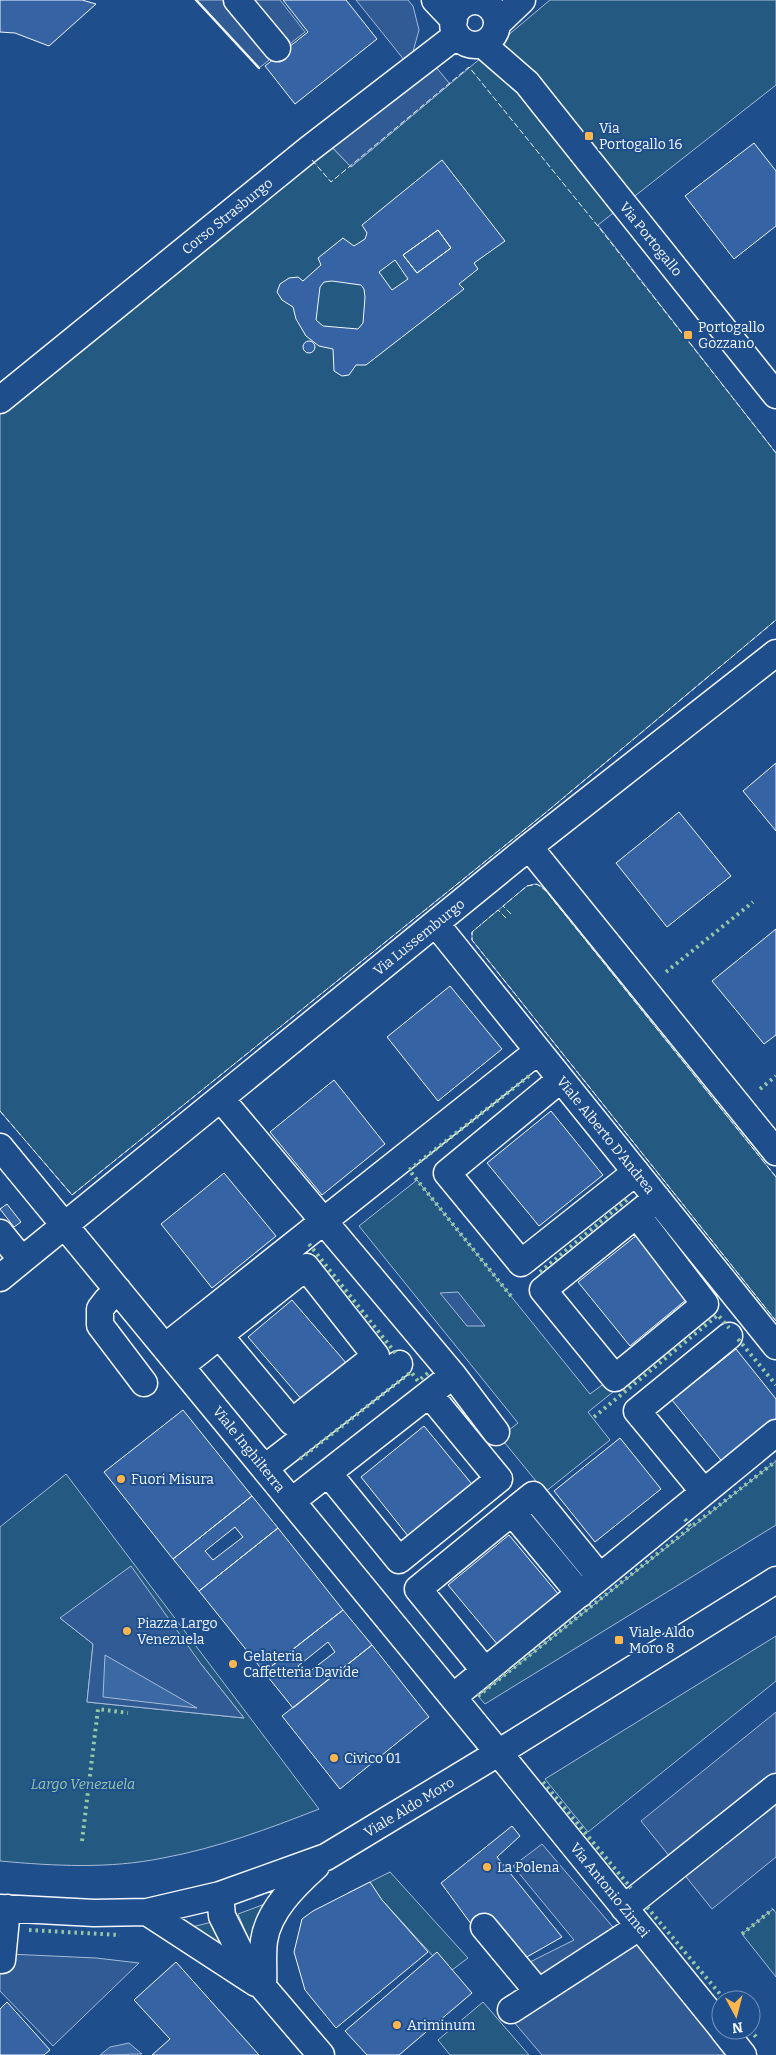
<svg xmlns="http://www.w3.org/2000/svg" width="776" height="2055" font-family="Bitter,serif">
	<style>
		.green { fill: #245a82; stroke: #a8bbd7; fill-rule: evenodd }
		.parking { fill: #305b95; stroke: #a8bbd7 }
		.water { fill: #3b69a3; stroke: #a8bbd7 }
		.building { fill: #3563a3; stroke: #f2f6ff; fill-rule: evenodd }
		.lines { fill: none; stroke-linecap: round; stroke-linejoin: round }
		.minor-casing { stroke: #f2f6ff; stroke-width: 29 }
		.minor { stroke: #1f4e8c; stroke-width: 26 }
		.hedge { stroke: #97c8a6; stroke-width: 4; stroke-dasharray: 2.5 4; stroke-linecap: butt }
		.fence { stroke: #f2f6ff; stroke-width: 1; stroke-dasharray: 6 2.5; stroke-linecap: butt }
		.wall { stroke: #f2f6ff; stroke-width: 2.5 }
		.poi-dot { fill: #ffb74d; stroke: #1f4e8c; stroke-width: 2 }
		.labels { text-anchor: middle; stroke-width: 4; stroke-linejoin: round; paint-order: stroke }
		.poi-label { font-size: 14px; fill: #f2f6ff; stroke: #1f4e8c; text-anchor: start }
		.street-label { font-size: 14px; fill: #f2f6ff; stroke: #1f4e8c }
		.park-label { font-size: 14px; font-style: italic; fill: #97c8a6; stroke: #1f4e8c }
	</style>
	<rect width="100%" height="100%" fill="#1f4e8c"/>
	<path class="green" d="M 550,0 L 776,0 L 776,85 L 598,225 L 776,453 L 776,620 L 544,814 L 72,1195 L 0,1111 L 0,414 L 330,145 L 351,167 Z
		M 535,884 L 541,886 L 546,891 L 776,1177 L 776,1321 L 472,940 L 472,932 L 527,886 Z
		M 417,1180 L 590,1394 L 605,1383 L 613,1392 L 588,1412 L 610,1440 L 545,1492 L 500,1437 L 518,1423 L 359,1226 Z
		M 776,1461 L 776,1525 L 485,1704 L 478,1696 Z
		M 66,1474 L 319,1809 C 268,1829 217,1848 163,1858 C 109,1869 55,1866 0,1861 L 0,1527 ZM 60,1618 L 201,1664 L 244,1718 L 87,1702 L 93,1644 Z
		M 776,1636 L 776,1681 L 588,1832 L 545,1779 Z
		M 390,1872 L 468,1958 L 452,1970 L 433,1956 L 382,1900 L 371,1905 L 358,1914 L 348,1893 Z
		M 273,1901 L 257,1936 L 249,1940 L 238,1914 Z
		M 773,1909 L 776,1913 L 776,1977 L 742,1934 Z
		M 212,1922 L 224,1948 L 184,1929 Z
		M 483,2002 L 529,2055 L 450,2055 L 438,2040 Z"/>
	<path class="parking" d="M 196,0 L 280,0 L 305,32 L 259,68 Z
		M 356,0 L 408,0 L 413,6 L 419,30 L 409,66 Z
		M 435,66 L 450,84 L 351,167 L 330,145 Z
		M 458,1292 L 485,1326 L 467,1326 L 440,1293 Z
		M 131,1566 L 201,1664 L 244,1718 L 87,1702 L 93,1644 L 60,1618 Z
		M 776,1712 L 776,1857 L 712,1909 L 641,1821 Z
		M 542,1844 L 618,1933 L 630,1926 L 736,2055 L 542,2055 L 501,2007 L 543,1981 L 528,1963 L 574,1940 L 513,1866 Z
		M 8,1954 L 96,1958 L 139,1963 L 53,2046 L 0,1991 L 0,1961 Z"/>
	<path class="water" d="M 105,1655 L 197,1708 L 103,1697 Z
		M 129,2043 L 142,2054 L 100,2055 L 110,2047 Z"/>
	<path class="building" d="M 0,0 L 82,0 L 96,4 L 49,46 L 15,33 L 0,32 Z
		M 283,0 L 346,0 L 377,39 L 295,104 L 265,66 L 308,32 Z
		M 754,143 L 776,171 L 776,226 L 734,259 L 685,196 Z
		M 442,160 L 505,241 L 474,263 L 478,269 L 459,284 L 464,289 L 366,365 L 356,365 L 349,375 L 342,376 L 334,371 L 333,349 L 319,346 L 306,336 L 296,319 L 293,307 L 282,300 L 277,292 L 280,284 L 289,278 L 298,277 L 303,281 L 321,265 L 318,258 L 343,238 L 354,246 L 365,239 L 367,233 L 362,225 ZM 438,230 L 451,248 L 417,273 L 403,255 ZM 395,260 L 408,279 L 392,290 L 379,272 ZM 332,281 L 361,285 L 364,289 L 365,297 L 363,323 L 358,329 L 323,326 L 316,320 L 320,287 L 324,282 Z
		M 438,230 L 451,248 L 417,273 L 403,255 Z
		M303 347a6 6 0 1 1 12 0a6 6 0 1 1-12 0Z
		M 776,763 L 776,831 L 743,791 Z
		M 679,812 L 731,876 L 667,927 L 616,863 Z
		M 776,929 L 776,1035 L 764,1044 L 712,981 Z
		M 450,986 L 502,1049 L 438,1101 L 387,1037 Z
		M 334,1080 L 385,1144 L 322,1195 L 270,1132 Z
		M 551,1111 L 603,1175 L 539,1226 L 487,1163 Z
		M 224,1173 L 276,1236 L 212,1288 L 161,1224 Z
		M 7,1204 L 21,1222 L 14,1227 L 0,1209 Z
		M 642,1231 L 693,1294 L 630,1346 L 578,1282 Z
		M 292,1300 L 347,1364 L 303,1401 L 248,1337 Z
		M 736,1349 L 776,1399 L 776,1422 L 724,1464 L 672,1400 Z
		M 183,1410 L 252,1496 L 173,1559 L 104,1472 Z
		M 424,1426 L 476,1489 L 412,1541 L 361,1477 Z
		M 620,1438 L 661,1489 L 595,1542 L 554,1491 Z
		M 252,1496 L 278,1528 L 199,1591 L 173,1559 ZM 235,1527 L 243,1537 L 213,1560 L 205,1551 Z
		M 278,1528 L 343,1610 L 264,1672 L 199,1591 Z
		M 509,1535 L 559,1595 L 498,1645 L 448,1585 Z
		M 343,1610 L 372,1645 L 293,1708 L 264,1672 ZM 328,1642 L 335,1652 L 305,1675 L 298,1666 Z
		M 372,1645 L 429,1717 L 340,1789 L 282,1716 Z
		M 512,1826 L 520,1836 L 497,1857 L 562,1937 L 525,1958 L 477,1932 L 441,1883 Z
		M 370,1882 L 382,1900 L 428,1952 L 336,2028 L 305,1990 L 294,1952 L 302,1919 L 313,1911 Z
		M 437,1952 L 472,1993 L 399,2055 L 367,2055 L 345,2031 Z
		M 176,1962 L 259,2055 L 152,2055 L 170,2039 L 134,2000 Z
		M 7,2002 L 50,2050 L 44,2055 L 0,2055 L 0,2009 Z"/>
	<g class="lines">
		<g class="minor-casing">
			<path id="minor" d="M 237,0 L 277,48
				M 435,0 L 454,20
				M453 23a22 22 0 1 1 44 0a22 22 0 1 1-44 0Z
				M 497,24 L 522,0
				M 482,44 L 527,83 L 542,102 L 776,395
				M 0,400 L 309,149 L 457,35
				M 529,847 L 776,1152
				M 436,924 L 776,1346
				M 561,1079 L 447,1173 L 521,1263 L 636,1172
				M 221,1099 L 453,1375 L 496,1432
				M 0,1147 L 511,1768 L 721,2027
				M 637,1215 L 705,1304 L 615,1378 L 543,1290 L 657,1198
				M 0,1233 L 22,1260 L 0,1278
				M 22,1260 L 529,847 L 776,653
				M 118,1290 L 107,1300 L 100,1309 L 100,1325 L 144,1383
				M 729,1336 L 637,1411 L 704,1492 L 776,1433
				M 165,1347 L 538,1051
				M 181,1366 L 306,1267 L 376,1356 L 292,1422 L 219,1335
				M 265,1468 L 399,1364
				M 328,1473 L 399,1560 L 499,1479 L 429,1394
				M 292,1501 L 443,1383
				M 512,1512 L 533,1495 L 600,1577
				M 485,1671 L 418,1589 L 512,1512 L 580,1594
				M 453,1697 L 704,1492
				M 220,1895 L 222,1916 L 239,1950 L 263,1987 L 321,2055
				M 0,1908 L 94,1913 L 147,1912 L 220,1895 L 326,1857 L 498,1753 L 776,1580
				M 624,1908 L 776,1787
				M 147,1912 L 256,1983
				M 484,1927 L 538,1992
				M 2,1960 L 7,1908
				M 263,1987 C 264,1972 262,1956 264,1941 C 268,1911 295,1885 316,1866
				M 511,2010 L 639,1927
				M 723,2030 L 743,2055"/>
		</g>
		<use href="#minor" class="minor"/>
		<path class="hedge" d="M 666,972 L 753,902
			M 760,1089 L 776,1076
			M 309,1244 L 397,1355
			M 540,1272 L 628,1199
			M 511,1296 L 409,1170 L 529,1076
			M 738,1339 L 776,1385
			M 594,1417 L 718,1315 L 729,1328
			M 300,1459 L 411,1372 L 418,1381 L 428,1373
			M 685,1519 L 691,1527 L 776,1461
			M 478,1696 L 691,1527
			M 543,1782 L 631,1888
			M 82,1841 L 98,1709 L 128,1713
			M 647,1907 L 725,2000
			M 29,1930 L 120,1935
			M 742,1934 L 773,1909
			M 750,2030 L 757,2038"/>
		<path class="fence" d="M 312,160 L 331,182 L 469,67 L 597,225 L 776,453
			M 511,914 L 503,906 L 527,886 L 537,884 L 546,891 L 776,1177
			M 506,918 L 498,910 L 472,932 L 472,940 L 776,1321
			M 0,1111 L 72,1195 L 544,814 L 776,620"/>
		<path class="wall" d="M 196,0 L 259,68"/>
	</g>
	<g class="poi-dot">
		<rect x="584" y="131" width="10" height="10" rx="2.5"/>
		<rect x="683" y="330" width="10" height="10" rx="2.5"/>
		<circle cx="121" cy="1479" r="5"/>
		<circle cx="127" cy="1631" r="5"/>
		<rect x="614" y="1635" width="10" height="10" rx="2.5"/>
		<circle cx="233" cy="1664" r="5"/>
		<circle cx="334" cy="1758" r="5"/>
		<circle cx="487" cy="1867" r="5"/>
		<circle cx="397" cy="2025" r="5"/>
	</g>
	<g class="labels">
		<g class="poi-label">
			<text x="599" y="133">Via<tspan x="599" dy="16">Portogallo 16</tspan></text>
			<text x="698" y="332">Portogallo<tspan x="698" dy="16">Gozzano</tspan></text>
			<text x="131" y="1484">Fuori Misura</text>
			<text x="137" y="1628">Piazza Largo<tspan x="137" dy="16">Venezuela</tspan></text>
			<text x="629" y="1637">Viale Aldo<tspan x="629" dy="16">Moro 8</tspan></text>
			<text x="243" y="1661">Gelateria<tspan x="243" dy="16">Caffetteria Davide</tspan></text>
			<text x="344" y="1763">Civico 01</text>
			<text x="497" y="1872">La Polena</text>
			<text x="407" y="2030">Ariminum</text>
		</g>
		<g class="street-label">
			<text transform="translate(227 216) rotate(-39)" y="5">Corso Strasburgo</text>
			<text transform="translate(651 239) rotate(51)" y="5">Via Portogallo</text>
			<text transform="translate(419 937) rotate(-39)" y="5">Via Lussemburgo</text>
			<text transform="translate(606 1135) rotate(51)" y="5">Viale Alberto D'Andrea</text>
			<text transform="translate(249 1449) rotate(51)" y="5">Viale Inghilterra</text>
			<text transform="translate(409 1807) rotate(-31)" y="5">Viale Aldo Moro</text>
			<text transform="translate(610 1890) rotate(51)" y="5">Via Antonio Zimei</text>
		</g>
		<g class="park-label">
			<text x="83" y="1789">Largo Venezuela</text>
		</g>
	</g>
	<g transform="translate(736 2015) rotate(173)"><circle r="24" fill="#1f4e8c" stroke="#7391ba"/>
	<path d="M0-4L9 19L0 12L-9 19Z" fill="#ffb74d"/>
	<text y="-8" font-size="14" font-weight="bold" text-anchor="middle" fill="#f2f6ff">N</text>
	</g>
</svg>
